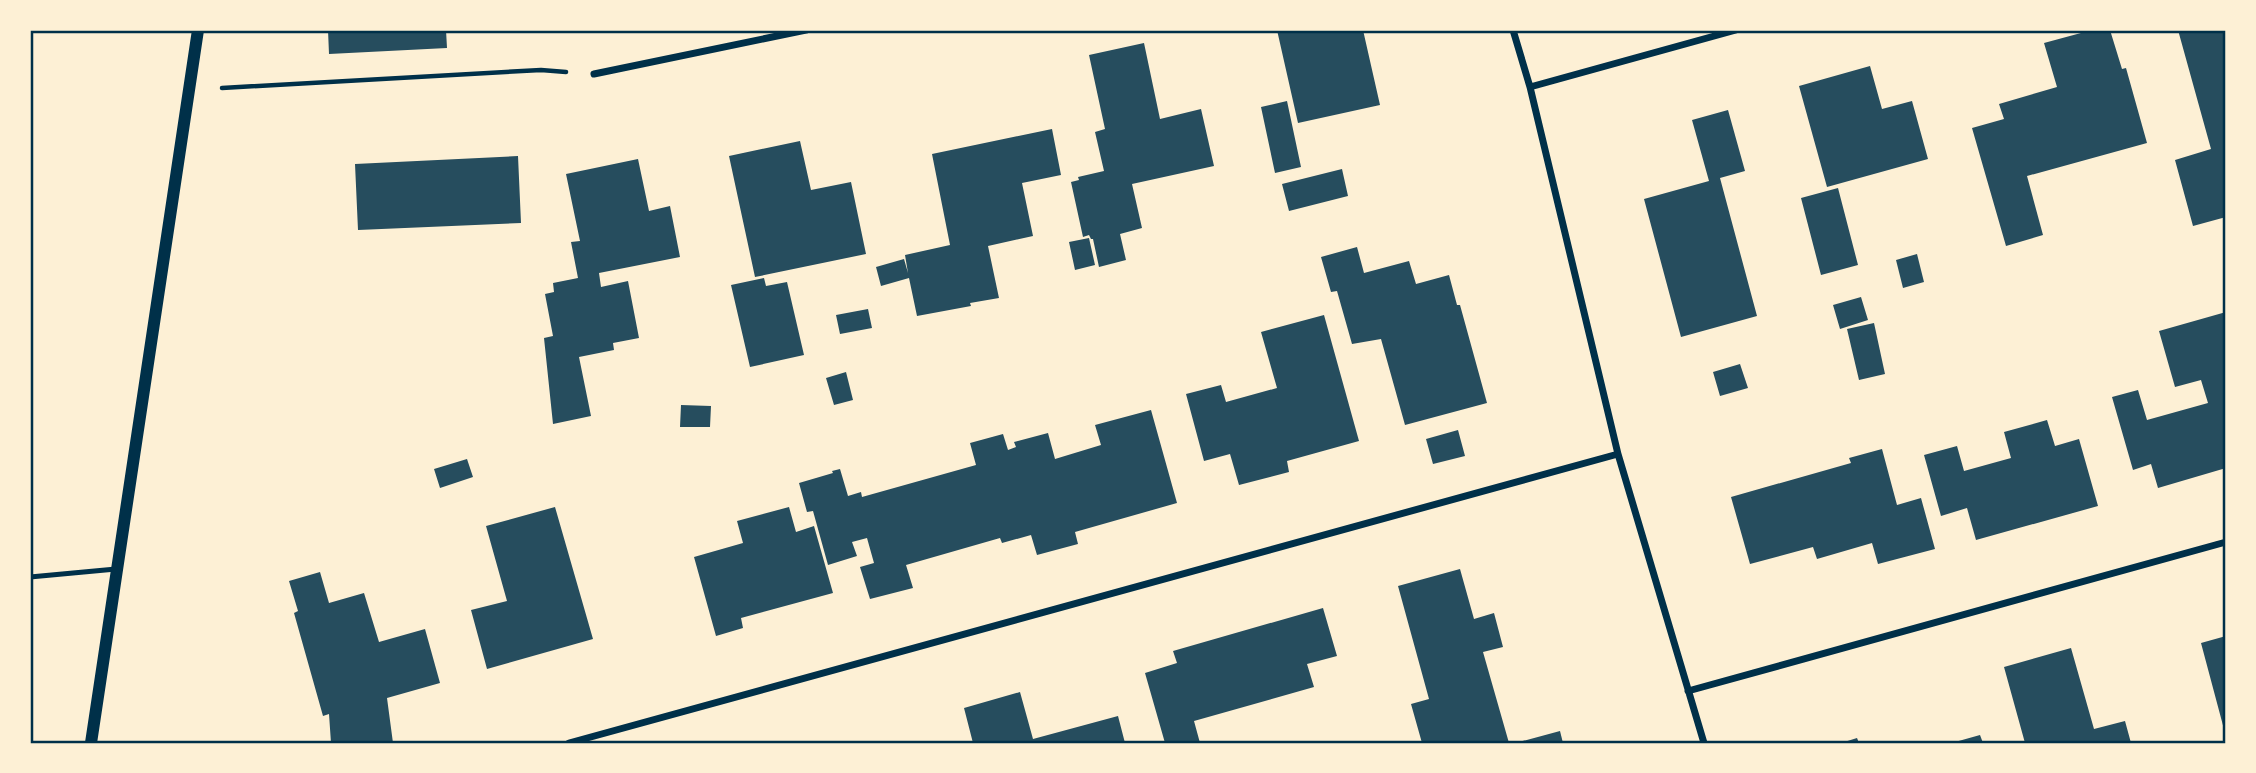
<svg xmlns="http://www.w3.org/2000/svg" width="2256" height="773" font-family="Inter,sans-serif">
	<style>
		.building { fill: #264d5e }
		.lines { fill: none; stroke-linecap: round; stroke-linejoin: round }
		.path { stroke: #003049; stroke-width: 4.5 }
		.service { stroke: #003049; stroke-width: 5 }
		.minor { stroke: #003049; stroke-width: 7 }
		.tertiary { stroke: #003049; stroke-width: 12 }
		.neatline { fill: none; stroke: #003049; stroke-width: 2.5 }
	</style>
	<rect width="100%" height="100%" fill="#fdf0d5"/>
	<path class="building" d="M 328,30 L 446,30 L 447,48 L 329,54 Z
		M 1277,30 L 1363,30 L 1380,105 L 1298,123 Z
		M 2092,30 L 2110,30 L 2122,69 L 2126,68 L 2147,143 L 2027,176 L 2043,235 L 2006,246 L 1972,128 L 2004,119 L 1999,104 L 2057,87 L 2044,43 Z
		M 2178,30 L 2226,30 L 2226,217 L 2193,226 L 2175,160 L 2211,149 Z
		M 1144,43 L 1160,119 L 1201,109 L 1214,166 L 1132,184 L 1142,228 L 1120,234 L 1126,260 L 1099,267 L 1093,239 L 1091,239 L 1089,235 L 1083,237 L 1071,182 L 1079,180 L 1078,177 L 1104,171 L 1095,132 L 1105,129 L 1089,55 Z
		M 1870,66 L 1882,109 L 1912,101 L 1928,159 L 1827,187 L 1799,86 Z
		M 1287,101 L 1301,167 L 1275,173 L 1261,107 Z
		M 1728,110 L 1745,171 L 1720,178 L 1757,316 L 1681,337 L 1644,199 L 1709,181 L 1692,120 Z
		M 1052,129 L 1061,175 L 1022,183 L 1033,236 L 988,246 L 999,298 L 970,303 L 971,306 L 917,316 L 909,278 L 881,286 L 876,267 L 904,259 L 908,273 L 905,255 L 950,245 L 932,154 Z
		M 800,141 L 811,190 L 851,182 L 866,254 L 755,277 L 729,156 Z
		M 518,156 L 521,223 L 358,230 L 355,164 Z
		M 638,159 L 649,211 L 670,206 L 680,257 L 599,273 L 601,287 L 628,281 L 639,338 L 613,343 L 614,350 L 579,357 L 591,416 L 553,424 L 544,338 L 553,336 L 545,294 L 554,292 L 553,283 L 578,278 L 571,242 L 580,241 L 566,174 Z
		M 1342,169 L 1348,196 L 1289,211 L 1282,184 Z
		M 1838,188 L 1858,265 L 1821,275 L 1801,198 Z
		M 1089,238 L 1095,265 L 1075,270 L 1069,242 Z
		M 1357,247 L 1364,273 L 1409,261 L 1416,284 L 1449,275 L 1457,305 L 1460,305 L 1487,403 L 1405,425 L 1381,339 L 1352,344 L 1337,291 L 1331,292 L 1321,257 Z
		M 1917,254 L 1924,282 L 1903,288 L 1896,260 Z
		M 764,278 L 766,286 L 787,282 L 804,355 L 750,367 L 731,285 Z
		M 1861,297 L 1868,320 L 1840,329 L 1833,305 Z
		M 868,309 L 872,328 L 840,334 L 836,315 Z
		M 2226,312 L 2226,468 L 2158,488 L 2151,464 L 2133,470 L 2112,397 L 2138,390 L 2147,420 L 2208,403 L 2201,380 L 2175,387 L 2159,331 Z
		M 1324,315 L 1359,441 L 1287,461 L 1289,472 L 1239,485 L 1230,454 L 1204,461 L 1186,394 L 1221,385 L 1226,402 L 1277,388 L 1261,332 Z
		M 1874,323 L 1885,374 L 1859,380 L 1847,329 Z
		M 1740,364 L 1748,388 L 1720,396 L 1713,372 Z
		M 846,372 L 853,400 L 834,405 L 826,378 Z
		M 681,405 L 711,406 L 710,427 L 680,427 Z
		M 1151,410 L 1177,503 L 1075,532 L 1078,544 L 1037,555 L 1031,535 L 1002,543 L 1000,538 L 906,565 L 913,588 L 870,599 L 860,567 L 874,563 L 867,538 L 852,542 L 857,556 L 828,565 L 813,511 L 807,512 L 799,483 L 833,473 L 832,471 L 840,469 L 848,496 L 861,492 L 862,497 L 976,465 L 970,443 L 1003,434 L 1008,450 L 1016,447 L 1014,442 L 1048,433 L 1055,459 L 1101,445 L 1095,425 Z
		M 2047,420 L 2055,446 L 2079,439 L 2098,506 L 1976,540 L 1967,508 L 1941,516 L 1924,455 L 1957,446 L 1964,471 L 2011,458 L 2004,432 Z
		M 1458,430 L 1465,456 L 1433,464 L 1426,439 Z
		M 1882,449 L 1897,505 L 1921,498 L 1935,549 L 1878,564 L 1872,543 L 1817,559 L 1813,547 L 1750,564 L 1731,497 L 1851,463 L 1849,458 Z
		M 467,459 L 473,477 L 440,488 L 434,469 Z
		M 555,507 L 593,639 L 487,669 L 471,610 L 507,601 L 486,526 Z
		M 789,507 L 796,532 L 814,526 L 833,593 L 741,618 L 743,628 L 716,636 L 694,557 L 743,543 L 737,521 Z
		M 1460,569 L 1474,619 L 1494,613 L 1503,647 L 1483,652 L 1509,743 L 1422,743 L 1411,704 L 1429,699 L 1398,586 Z
		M 320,572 L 329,603 L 364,593 L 379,642 L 425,629 L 440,683 L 387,698 L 393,743 L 331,743 L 329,714 L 323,716 L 294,613 L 298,611 L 289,581 Z
		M 1323,608 L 1337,656 L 1307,664 L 1314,687 L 1194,721 L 1200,743 L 1165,743 L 1145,673 L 1177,663 L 1173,651 Z
		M 2226,636 L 2226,733 L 2225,733 L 2201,643 Z
		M 2071,648 L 2094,729 L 2125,721 L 2131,743 L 2025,743 L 2004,667 Z
		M 1020,692 L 1033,739 L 1118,716 L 1125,743 L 973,743 L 964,708 Z
		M 1560,731 L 1563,743 L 1519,743 L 1519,742 Z
		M 1980,735 L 1983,743 L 1955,743 L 1955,742 Z
		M 1857,738 L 1859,743 L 1841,743 Z"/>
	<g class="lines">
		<path class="path" d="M 222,88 L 541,70 L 566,72"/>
		<path class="service" d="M 30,577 L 116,569"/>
		<path class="minor" d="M 1513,30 L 1530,87 L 1618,454 L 1704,743
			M 594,74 L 806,30
			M 1530,87 L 1736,30
			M 1688,691 L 2226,542
			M 569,743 L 1618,454"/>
		<path class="tertiary" d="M 91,743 L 198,30"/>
	</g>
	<rect width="2256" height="773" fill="none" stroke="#fdf0d5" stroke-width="63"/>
	<rect x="32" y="32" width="2192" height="710" class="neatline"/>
</svg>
